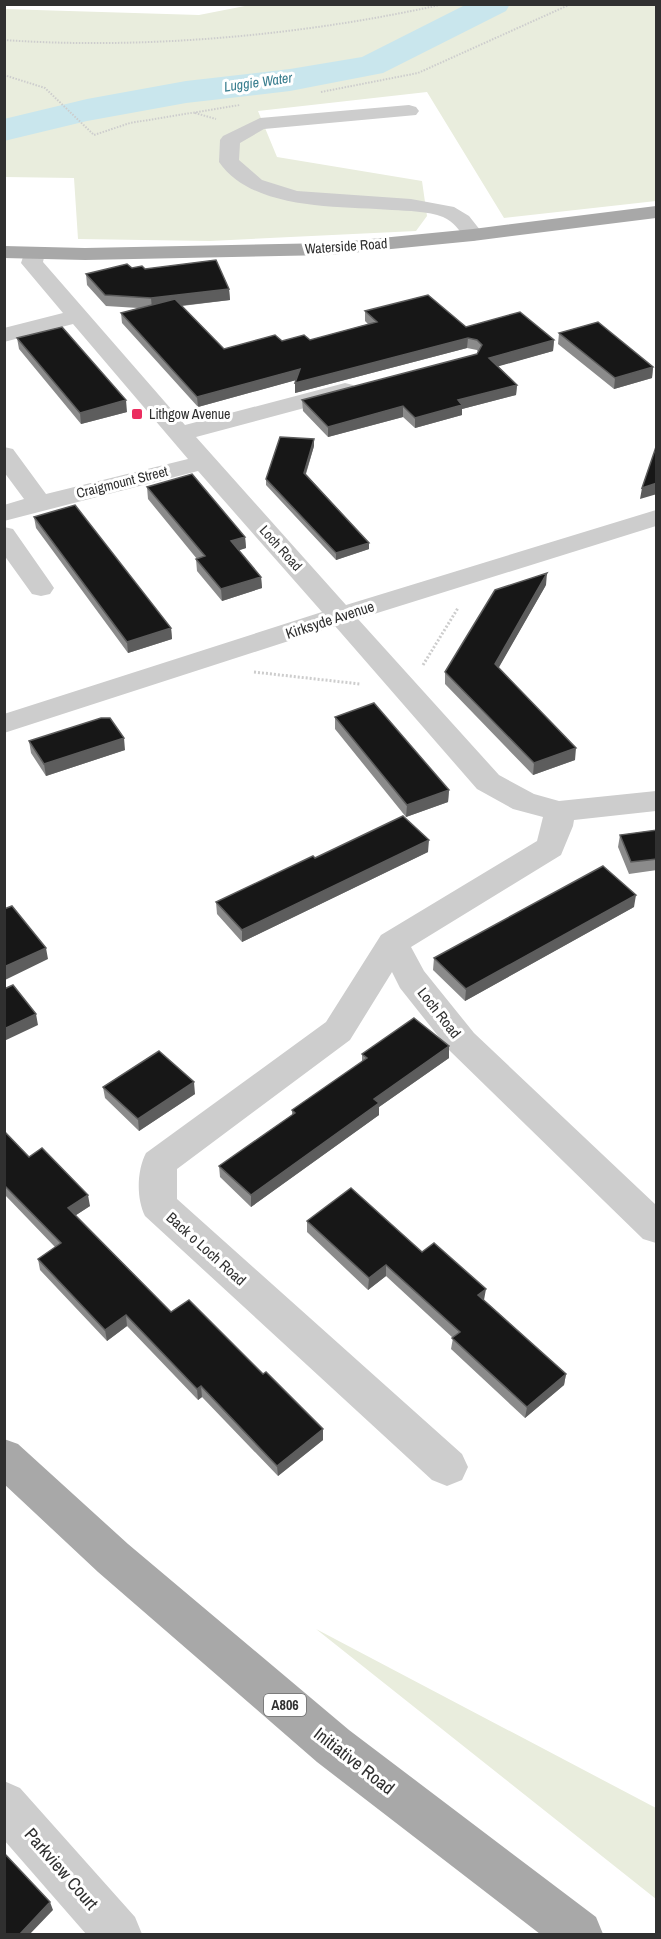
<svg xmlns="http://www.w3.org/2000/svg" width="661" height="1939" font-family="'Archivo Narrow',sans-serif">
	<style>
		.green { fill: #e9eddd }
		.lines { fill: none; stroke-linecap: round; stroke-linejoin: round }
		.river { fill: #c9e6ed; fill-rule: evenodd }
		.path-far1 { stroke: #cdcdcd; stroke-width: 2; stroke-dasharray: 1.5 1.5; stroke-linecap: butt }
		.path { stroke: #cdcdcd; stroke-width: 3; stroke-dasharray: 2 2; stroke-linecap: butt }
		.minor { fill: #cdcdcd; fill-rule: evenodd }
		.major { fill: #a8a8a8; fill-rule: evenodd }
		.wall { fill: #8b8b8b }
		.shaded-wall { fill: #5d5d5d }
		.building { fill: #171717; stroke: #5d5d5d; stroke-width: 1.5 }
		.poi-dot { fill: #eb2e60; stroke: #fff; stroke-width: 2 }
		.labels { text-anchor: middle; stroke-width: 6; stroke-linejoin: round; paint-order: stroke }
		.far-water-label { font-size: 14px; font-style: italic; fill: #387d8e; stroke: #fff }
		.far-street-label { font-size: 14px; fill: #303030; stroke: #fff }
		.far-poi-label { font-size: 14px; fill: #303030; stroke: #fff; text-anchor: start }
		.shield { fill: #fff; stroke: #6e6e6e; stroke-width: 1.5 }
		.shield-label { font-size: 14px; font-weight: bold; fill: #303030 }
		.street-label { font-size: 15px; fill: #303030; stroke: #fff }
		.near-street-label { font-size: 18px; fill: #303030; stroke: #fff }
	</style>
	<rect width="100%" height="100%" fill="#fff"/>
	<path class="green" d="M 255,4 L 656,5 L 656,201 L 504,218 L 427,92 L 258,111 L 277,157 L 422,181 L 427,216 L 416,231 L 210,241 L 78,239 L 74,178 L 5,177 L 4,9 L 199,15 Z
		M 316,1629 L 656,1808 L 656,1899 Z"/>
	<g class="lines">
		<path class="river" d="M 467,4 L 510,4 L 506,11 L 383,73 L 290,91 L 186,103 L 87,121 L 4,141 L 4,119 L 87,99 L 186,81 L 290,69 L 362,57 Z"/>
		<path class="path-far1" d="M 4,40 C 145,50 307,35 444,4
			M 4,75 L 45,88 L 94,135 L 130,123 L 240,105
			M 321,92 L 418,73 L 571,4
			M 195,113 L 216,119"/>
		<path class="path" d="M 423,665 L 458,608
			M 254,672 L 360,684"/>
		<path class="minor" d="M 409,105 L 416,107 L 419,111 L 416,115 L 264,129 L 240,143 L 239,160 L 262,180 L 297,191 L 411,199 L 454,207 L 469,216 L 484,235 L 480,239 L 473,241 L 466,239 C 459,230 454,222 443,217 C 428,211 408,211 392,210 C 339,206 253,211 219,162 L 220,140 L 223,136 L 260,118 Z
			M 34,247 L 42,248 L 45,253 L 43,262 L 185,425 L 345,383 L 353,385 L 357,390 L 353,395 L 196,437 L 346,605 L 656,510 L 656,526 L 358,619 L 499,775 L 534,794 L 559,801 L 656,791 L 656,811 L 574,820 L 573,826 L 561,855 L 411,947 L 424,971 L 474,1033 L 656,1205 L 656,1243 L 643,1239 L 450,1051 L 400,988 L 392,972 L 350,1040 L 177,1169 L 177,1199 L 462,1454 L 468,1467 L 462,1480 L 447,1486 L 432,1480 L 145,1216 C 136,1198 137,1170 146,1153 L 326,1022 L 381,935 L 537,841 L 543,817 L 513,809 L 477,789 L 335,626 L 4,733 L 4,714 L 322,612 L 198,471 L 4,521 L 4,505 L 24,499 L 4,472 L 4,447 L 13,449 L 46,494 L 188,459 L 73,324 L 4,342 L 4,328 L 63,313 L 21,263 L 26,248 Z
			M 4,527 L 13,529 L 50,582 L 54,588 L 50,594 L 41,596 L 32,594 L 4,555 Z
			M 4,1781 L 20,1788 L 135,1917 L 142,1934 L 86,1934 L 4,1840 Z"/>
		<path class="major" d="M 656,206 L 656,218 L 473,241 L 330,255 L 85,260 L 4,258 L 4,246 L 85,248 L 330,243 L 473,229 Z
			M 4,1439 L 18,1444 L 128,1544 L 349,1730 L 596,1917 L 603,1934 L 540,1934 L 317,1762 L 98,1572 L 4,1484 Z"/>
	</g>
	<path class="wall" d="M 132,268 L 145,269 L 229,289 L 230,300 L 182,306 L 224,349 L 282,341 L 310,340 L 368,324 L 365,321 L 365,311 L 554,340 L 553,351 L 498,366 L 517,385 L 516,395 L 462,409 L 462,415 L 415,428 L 403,417 L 328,437 L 303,411 L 302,400 L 477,354 L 478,352 L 477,350 L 467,348 L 295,393 L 296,380 L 198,407 L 122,323 L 121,313 L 138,308 L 106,306 L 87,285 L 86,274 Z
		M 559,333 L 653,367 L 652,378 L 614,389 L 558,344 Z
		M 17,338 L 127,412 L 81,424 L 19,349 Z
		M 314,446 L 306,474 L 369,543 L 369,549 L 336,560 L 266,485 L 266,479 Z
		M 147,487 L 245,537 L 246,548 L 239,550 L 261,577 L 262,588 L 222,601 L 197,571 L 196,559 L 197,559 L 148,499 Z
		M 34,517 L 171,628 L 172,639 L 128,653 L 36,528 Z
		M 546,585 L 498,668 L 575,760 L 533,775 L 445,684 L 445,672 Z
		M 335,717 L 449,790 L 448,802 L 406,817 L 335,729 Z
		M 29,741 L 125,750 L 46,776 L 31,753 Z
		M 657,830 L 657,870 L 629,874 L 618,847 L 620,835 Z
		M 428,852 L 242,942 L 217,914 L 216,902 L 315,858 Z
		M 634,907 L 465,1001 L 433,970 L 434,958 Z
		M 449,1046 L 449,1058 L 379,1107 L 379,1115 L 251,1207 L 220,1177 L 219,1166 L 292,1115 L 292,1110 L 362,1062 L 362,1054 Z
		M 103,1087 L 195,1094 L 139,1131 L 105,1098 Z
		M 4,1131 L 29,1157 L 90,1206 L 76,1215 L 171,1312 L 263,1374 L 323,1429 L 323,1440 L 278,1476 L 202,1397 L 198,1400 L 127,1326 L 107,1341 L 40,1270 L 38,1259 L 55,1247 L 4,1194 Z
		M 307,1221 L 422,1252 L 484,1300 L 566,1374 L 564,1385 L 525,1418 L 451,1349 L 453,1338 L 386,1276 L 368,1290 L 307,1232 Z"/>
	<path class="shaded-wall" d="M 229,289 L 230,300 L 152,309 L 151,298 Z
		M 468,338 L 467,348 L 295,393 L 295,383 Z
		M 554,340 L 553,351 L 489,369 L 489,358 Z
		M 653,367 L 652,378 L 614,389 L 615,378 Z
		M 300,369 L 300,379 L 198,407 L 197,397 Z
		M 517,385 L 516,395 L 462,409 L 462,415 L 415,428 L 415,418 L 458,400 Z
		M 126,400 L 127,412 L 81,424 L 80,413 Z
		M 403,406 L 403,417 L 328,437 L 328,427 Z
		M 314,439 L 314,446 L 304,479 L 304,473 Z
		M 657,483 L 657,494 L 640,499 L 642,488 Z
		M 245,537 L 246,548 L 231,553 L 231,541 Z
		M 369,543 L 369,549 L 336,560 L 336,553 Z
		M 547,573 L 546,585 L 494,676 L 495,664 Z
		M 261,577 L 262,588 L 222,601 L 221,589 Z
		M 171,628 L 172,639 L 128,653 L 127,642 Z
		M 124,738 L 125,750 L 46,776 L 44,764 Z
		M 576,748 L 575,760 L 533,775 L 534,763 Z
		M 449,790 L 448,802 L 406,817 L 407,805 Z
		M 429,840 L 428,852 L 242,942 L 242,930 Z
		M 636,895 L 634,907 L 465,1001 L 466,989 Z
		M 46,948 L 48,959 L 5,980 L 4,967 Z
		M 36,1014 L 38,1025 L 4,1041 L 4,1029 Z
		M 449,1046 L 449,1058 L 379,1107 L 379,1115 L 251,1207 L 251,1195 L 374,1099 Z
		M 194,1082 L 195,1094 L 139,1131 L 138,1119 Z
		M 88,1195 L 90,1206 L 70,1219 L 68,1208 Z
		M 386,1265 L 386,1276 L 368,1290 L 369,1278 Z
		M 486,1289 L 484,1300 L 478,1295 Z
		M 126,1315 L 127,1326 L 107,1341 L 105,1330 Z
		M 566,1374 L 564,1385 L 525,1418 L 527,1407 Z
		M 201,1386 L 202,1397 L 198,1400 L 197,1389 Z
		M 323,1429 L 323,1440 L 278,1476 L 277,1466 Z
		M 50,1902 L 53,1910 L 29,1935 L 19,1935 Z"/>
	<path class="building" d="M 216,260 L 229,289 L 151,298 L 105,295 L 86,274 L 127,264 L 132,268 L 142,266 L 145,269 Z
		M 428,295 L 466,327 L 520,312 L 554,340 L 489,358 L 517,385 L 458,400 L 462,405 L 415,418 L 403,406 L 328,427 L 302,400 L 477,354 L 482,345 L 477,340 L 468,338 L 295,383 L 300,369 L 197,397 L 121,313 L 175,299 L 224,349 L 275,335 L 282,341 L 304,335 L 310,340 L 377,322 L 365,311 Z
		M 598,322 L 653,367 L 615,378 L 559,333 Z
		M 62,327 L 126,400 L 80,413 L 17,338 Z
		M 280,437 L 314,439 L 304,473 L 369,543 L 336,553 L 266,479 Z
		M 657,444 L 657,483 L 642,488 Z
		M 192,474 L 245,537 L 231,541 L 261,577 L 221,589 L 196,559 L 205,556 L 147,487 Z
		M 75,505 L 171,628 L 127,642 L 34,517 Z
		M 547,573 L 495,664 L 576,748 L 534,763 L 445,672 L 495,590 Z
		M 374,703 L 449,790 L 407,805 L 335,717 Z
		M 101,718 L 110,718 L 124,738 L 44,764 L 29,741 Z
		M 403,816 L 429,840 L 242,930 L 216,902 L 313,856 L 315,858 Z
		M 657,830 L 657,859 L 631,862 L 620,835 Z
		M 603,866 L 636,895 L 466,989 L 434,958 Z
		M 12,906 L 46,948 L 4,967 L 4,909 Z
		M 13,985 L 36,1014 L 4,1029 L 4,989 Z
		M 414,1018 L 449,1046 L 374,1099 L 379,1103 L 251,1195 L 219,1166 L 295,1113 L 292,1110 L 367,1058 L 362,1054 Z
		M 159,1051 L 194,1082 L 138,1119 L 103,1087 Z
		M 4,1131 L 29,1157 L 42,1148 L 88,1195 L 68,1208 L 171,1312 L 189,1300 L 263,1374 L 266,1372 L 323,1429 L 277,1466 L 201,1386 L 197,1389 L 126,1315 L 105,1330 L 38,1259 L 61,1243 L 4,1185 Z
		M 351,1188 L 422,1252 L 434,1243 L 486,1289 L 478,1295 L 566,1374 L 527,1407 L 452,1338 L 460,1332 L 386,1265 L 369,1278 L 307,1221 Z
		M 4,1853 L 50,1902 L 19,1935 L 4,1935 Z"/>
	<rect class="poi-dot" x="131" y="408" width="12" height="12" rx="3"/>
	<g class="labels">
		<g class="far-water-label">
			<text transform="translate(258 82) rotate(-8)" y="5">Luggie Water</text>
		</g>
		<g class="far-street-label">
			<text transform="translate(346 246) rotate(-4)" y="5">Waterside Road</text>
			<text transform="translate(122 482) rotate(-14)" y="5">Craigmount Street</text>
			<text transform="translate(281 548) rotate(48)" y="5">Loch Road</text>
		</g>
		<g class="far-poi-label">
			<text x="149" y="419">Lithgow Avenue</text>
		</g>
		<rect class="shield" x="264" y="1694" width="42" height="22" rx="4.5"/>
		<g class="shield-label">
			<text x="285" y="1710">A806</text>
		</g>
		<g class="street-label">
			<text transform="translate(330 620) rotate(-18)" y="5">Kirksyde Avenue</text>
			<text transform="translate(439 1013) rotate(52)" y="5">Loch Road</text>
			<text transform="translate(206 1249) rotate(42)" y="5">Back o Loch Road</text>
		</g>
		<g class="near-street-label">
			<text transform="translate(354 1761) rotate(38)" y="6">Initiative Road</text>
			<text transform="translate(61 1869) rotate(49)" y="6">Parkview Court</text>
		</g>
	</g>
	<rect width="661" height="1939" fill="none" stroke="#303030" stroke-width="12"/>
</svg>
